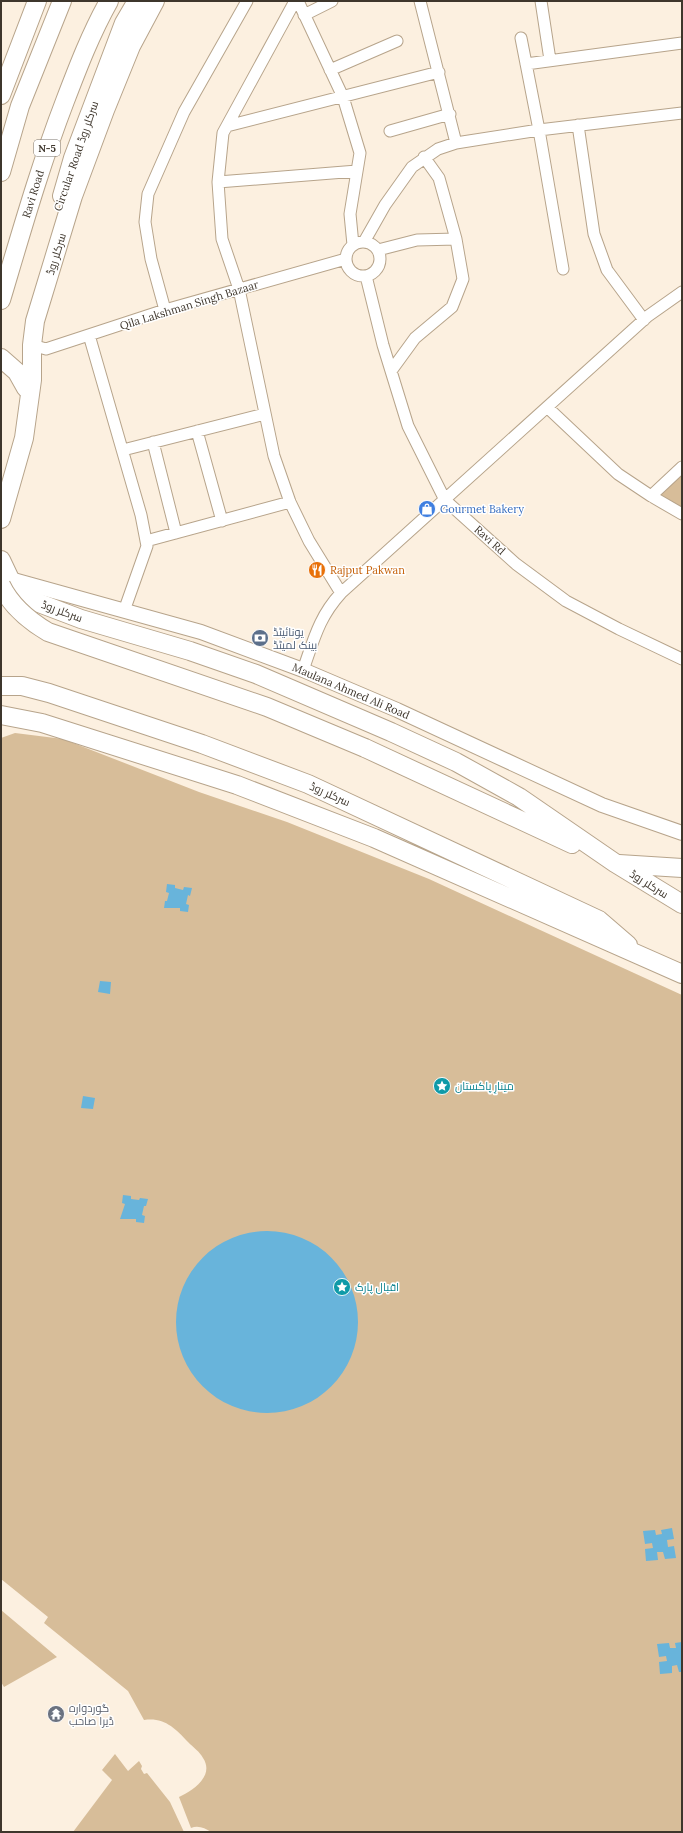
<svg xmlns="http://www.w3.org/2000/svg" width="683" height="1833" font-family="Lora,Cairo,serif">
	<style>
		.green { fill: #d7bd99 }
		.water { fill: #68b4db }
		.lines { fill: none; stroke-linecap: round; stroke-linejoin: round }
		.minor-casing { stroke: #b7a48b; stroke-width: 13 }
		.tertiary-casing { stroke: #b7a48b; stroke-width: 16 }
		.primary-casing { stroke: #b7a48b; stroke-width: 20 }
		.minor { stroke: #fff; stroke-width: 11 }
		.tertiary { stroke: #fff; stroke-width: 14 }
		.primary { stroke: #fff; stroke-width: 18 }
		.primary-bridge-casing { stroke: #b7a48b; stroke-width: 20; stroke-linecap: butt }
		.primary-bridge { stroke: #fff; stroke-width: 18 }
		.labels { text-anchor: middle; stroke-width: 3; stroke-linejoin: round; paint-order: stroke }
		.shield { fill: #fff; stroke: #78726b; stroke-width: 1 }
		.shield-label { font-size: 10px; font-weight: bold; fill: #3e362c }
		.street-label { font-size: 11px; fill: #3e362c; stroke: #fff }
		.shop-label { font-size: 11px; fill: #366cbe; stroke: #fff; text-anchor: start }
		.food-label { font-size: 11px; fill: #c56008; stroke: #fff; text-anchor: start }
		.service-label { font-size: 11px; fill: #4e5e75; stroke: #fff; text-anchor: start }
		.culture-label { font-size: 11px; fill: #0d838f; stroke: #fff; text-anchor: start }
		.worship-label { font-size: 11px; fill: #5b616d; stroke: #fff; text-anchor: start }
	</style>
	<rect width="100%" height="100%" fill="#fcf0e0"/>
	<path class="green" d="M 682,474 L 682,509 L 658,496 Z
		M 15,733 L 63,739 L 199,792 L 287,822 L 429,879 L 682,995 L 682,1832 L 211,1832 C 205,1828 198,1825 191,1828 L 179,1797 C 192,1791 215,1776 203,1758 C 200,1752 193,1747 188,1742 C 175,1728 164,1717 144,1720 L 128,1691 L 44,1623 L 48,1617 L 1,1579 L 1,738 Z
		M 1,1610 L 57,1657 L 4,1687 L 1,1682 Z
		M 115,1754 L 128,1771 L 139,1761 L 142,1766 L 141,1769 L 144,1774 L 147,1773 L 170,1802 L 184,1832 L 73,1832 L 112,1780 L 102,1770 Z"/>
	<path class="water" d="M 167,884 L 175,885 L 175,888 L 183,890 L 184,887 L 192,888 L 190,896 L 188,895 L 186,904 L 189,905 L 188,912 L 180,911 L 180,908 L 164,908 L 165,901 L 167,901 L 169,893 L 166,892 Z
		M 100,981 L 111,982 L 110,994 L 98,992 Z
		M 83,1096 L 95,1098 L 93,1109 L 81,1108 Z
		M 123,1195 L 131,1196 L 131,1199 L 139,1200 L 140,1198 L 148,1199 L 146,1206 L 144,1206 L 142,1215 L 145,1216 L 144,1223 L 136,1222 L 136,1219 L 120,1219 L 125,1204 L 122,1203 Z
		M176 1322a91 91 0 1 1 182 0a91 91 0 1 1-182 0Z
		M 672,1528 L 674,1539 L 667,1540 L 668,1547 L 674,1546 L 676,1558 L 665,1559 L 663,1552 L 657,1552 L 658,1560 L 646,1561 L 645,1549 L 653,1548 L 652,1543 L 645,1544 L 643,1531 L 655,1530 L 656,1535 L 662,1534 L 661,1530 Z
		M 682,1642 L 682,1672 L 679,1672 L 677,1665 L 672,1666 L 672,1673 L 660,1674 L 659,1662 L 667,1661 L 666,1656 L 659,1657 L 657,1644 L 669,1643 L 670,1648 L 676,1648 L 675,1643 Z"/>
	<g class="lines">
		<g class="minor-casing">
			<path id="minor" d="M 295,1 L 223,133 L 218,182 L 222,239 L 239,289 L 274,456 L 290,502 L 309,541 L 341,593
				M 298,1 L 343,97 L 360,153 L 350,214 L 353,245
				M 420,1 L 456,143
				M 541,1 L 550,60
				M 304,15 L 332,1
				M 521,38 L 539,130 L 563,269
				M 526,64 L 682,43
				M 330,70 L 397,41
				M 578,125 L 594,234 L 607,270 L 644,320
				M 227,126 L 439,72
				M 390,131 L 450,114
				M 424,157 L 439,178 L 456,239
				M 218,182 L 357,171
				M346 259a17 17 0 1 1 34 0a17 17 0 1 1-34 0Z
				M 364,242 L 385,205 L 412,167 L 438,149 L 456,143 L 539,130 L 682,113
				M 378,250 L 417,240 L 456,239 L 463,279 L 452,307 L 415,338 L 391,371
				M 366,276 L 383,345 L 408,426 L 445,500 L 516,564 L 566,601 L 619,629 L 682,659
				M 165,310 L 151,259 L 145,222 L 148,194 L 184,112 L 247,1
				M 89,335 L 141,515 L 147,546 L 124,611
				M 32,345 L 46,349 L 165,310 L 346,259
				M 548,408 L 618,474 L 651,496 L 682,514
				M 197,431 L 222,521
				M 153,442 L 176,533
				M 123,450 L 265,414
				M 651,496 L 682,467
				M 146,541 L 290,502
				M 303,670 C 314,639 319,617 341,593 L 648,316 L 682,292"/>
		</g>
		<g class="tertiary-casing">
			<path id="tertiary" d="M 10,579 L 201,632 L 303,670 L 397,710 L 602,805 L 682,833"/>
		</g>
		<g class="primary-casing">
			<path id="primary" d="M 1,95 L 37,1
				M 1,172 L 20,106 L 62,1
				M 62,196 L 73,158 L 124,23 L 137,1
				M 1,300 C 21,233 40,166 65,101 C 78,67 91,33 109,1
				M 1,358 L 17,372 L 26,388
				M 1,519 L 24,438 L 32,380 L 32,345 L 35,321 L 73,196 L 105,110 L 131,46 L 155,1
				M 1,560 L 10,579 L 23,594 L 31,600 L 81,619 L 190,651 L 256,674 L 391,732 L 456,762 L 519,797 L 615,863 L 682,904
				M 1,686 L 22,686 L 49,693 L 202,744 L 308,784 L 599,920 L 628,945
				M 1,715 L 42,723 L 237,785 L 374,838 L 682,974
				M 365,748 L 572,844
				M 619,864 L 682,868"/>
		</g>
		<use href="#minor" class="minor"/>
		<use href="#tertiary" class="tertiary"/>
		<use href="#primary" class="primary"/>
		<g class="primary-bridge-casing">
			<path id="primary-bridge" d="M 1,585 C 11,606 28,620 48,632 L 267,707 L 365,748"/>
		</g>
		<use href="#primary-bridge" class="primary-bridge"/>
	</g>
	<defs>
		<g id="shop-disc" transform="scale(0.9)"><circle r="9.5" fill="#3f7fe0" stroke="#fff"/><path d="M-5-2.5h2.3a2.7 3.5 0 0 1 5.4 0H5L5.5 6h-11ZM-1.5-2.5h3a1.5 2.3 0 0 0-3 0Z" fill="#fff"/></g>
		<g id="restaurant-disc" transform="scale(0.9)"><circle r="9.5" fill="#e8710a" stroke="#fff"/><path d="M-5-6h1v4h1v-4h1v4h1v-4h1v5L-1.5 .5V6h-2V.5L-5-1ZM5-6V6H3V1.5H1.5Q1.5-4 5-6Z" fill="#fff"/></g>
		<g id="bank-disc" transform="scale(0.9)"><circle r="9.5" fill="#5c6f8a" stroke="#fff"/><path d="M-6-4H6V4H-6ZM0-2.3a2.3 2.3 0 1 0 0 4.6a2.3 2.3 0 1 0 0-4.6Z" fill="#fff"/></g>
		<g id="sight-disc" transform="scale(0.9)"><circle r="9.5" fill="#0f9aa8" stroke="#fff"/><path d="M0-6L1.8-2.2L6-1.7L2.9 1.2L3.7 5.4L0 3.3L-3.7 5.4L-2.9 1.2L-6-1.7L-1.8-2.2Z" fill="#fff"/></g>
		<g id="temple-disc" transform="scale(0.9)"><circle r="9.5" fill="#6b7280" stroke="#fff"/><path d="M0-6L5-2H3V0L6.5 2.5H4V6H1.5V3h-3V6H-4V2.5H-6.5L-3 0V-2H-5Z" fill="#fff"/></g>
	</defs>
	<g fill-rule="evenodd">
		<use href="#shop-disc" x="427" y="509"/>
		<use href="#restaurant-disc" x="317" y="570"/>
		<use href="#bank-disc" x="260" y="638"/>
		<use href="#sight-disc" x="442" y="1086"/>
		<use href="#sight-disc" x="342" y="1287"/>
		<use href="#temple-disc" x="56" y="1714"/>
	</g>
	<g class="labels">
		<rect class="shield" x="34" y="140" width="26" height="16" rx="3"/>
		<g class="shield-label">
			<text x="47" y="152">N-5</text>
		</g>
		<g class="street-label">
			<text transform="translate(76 156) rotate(-71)" y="4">Circular Road سرکلر روڈ</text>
			<text transform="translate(33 194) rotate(-73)" y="4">Ravi Road</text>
			<text transform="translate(56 254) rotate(-73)" y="4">سرکلر روڈ</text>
			<text transform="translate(189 305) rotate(-17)" y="4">Qila Lakshman Singh Bazaar</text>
			<text transform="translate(490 540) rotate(42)" y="4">Ravi Rd</text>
			<text transform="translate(62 611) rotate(20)" y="4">سرکلر روڈ</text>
			<text transform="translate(351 691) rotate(23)" y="4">Maulana Ahmed Ali Road</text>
			<text transform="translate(330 794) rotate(24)" y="4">سرکلر روڈ</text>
			<text transform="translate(649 884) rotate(32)" y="4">سرکلر روڈ</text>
		</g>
		<g class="shop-label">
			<text x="440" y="513">Gourmet Bakery</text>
		</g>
		<g class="food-label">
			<text x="330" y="574">Rajput Pakwan</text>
		</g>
		<g class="service-label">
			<text x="273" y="636">یونائیٹڈ<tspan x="273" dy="13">بینک لمیٹڈ</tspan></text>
		</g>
		<g class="culture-label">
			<text x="455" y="1090">مینارِ پاکستان</text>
			<text x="355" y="1291">اقبال پارک</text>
		</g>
		<g class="worship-label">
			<text x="69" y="1712">گوردوارہ<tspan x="69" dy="13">ڈیرا صاحب</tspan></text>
		</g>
	</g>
	<rect width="683" height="1833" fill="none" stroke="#3e362c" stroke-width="4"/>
</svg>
